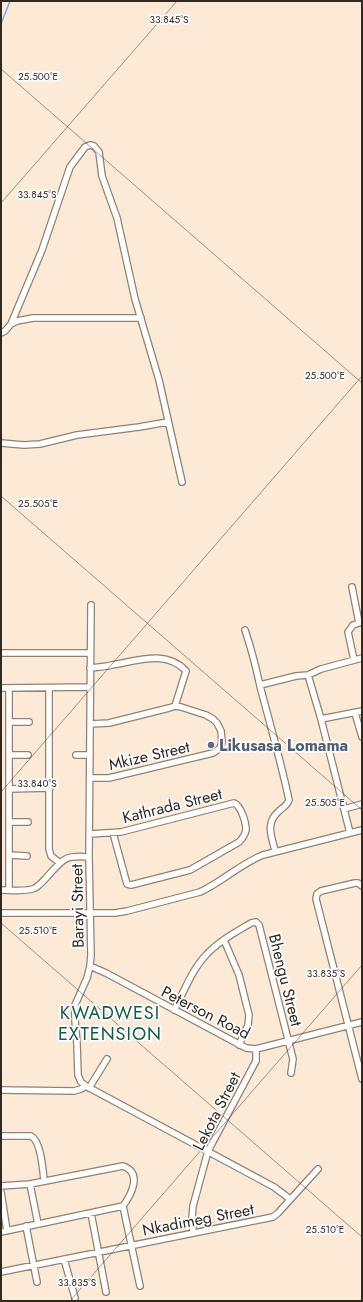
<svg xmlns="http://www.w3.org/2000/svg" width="363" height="1302" font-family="Jost,sans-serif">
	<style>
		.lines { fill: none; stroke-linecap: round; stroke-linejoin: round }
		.stream { stroke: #74aaef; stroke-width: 1.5 }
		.minor-casing { stroke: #918170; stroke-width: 8 }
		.minor { stroke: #fff; stroke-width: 5.5 }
		.ticks { fill: none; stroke: #2f2821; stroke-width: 1; stroke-opacity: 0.45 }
		.service-dot { fill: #5c6f8a; stroke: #fff; stroke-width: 1.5 }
		.labels { text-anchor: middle; stroke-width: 3.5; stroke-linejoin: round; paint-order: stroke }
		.service-label { font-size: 16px; font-weight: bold; fill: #4e5e75; stroke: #fff; text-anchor: start }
		.street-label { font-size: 16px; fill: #2f2821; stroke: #fff }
		.quarter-label { font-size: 18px; letter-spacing: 1px; fill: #0b5d49; stroke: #fff }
		.ticks-label { font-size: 10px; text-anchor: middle; fill: #2f2821; stroke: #fff; stroke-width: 3.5; stroke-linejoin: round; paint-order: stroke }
	</style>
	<rect width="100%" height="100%" fill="#fcead7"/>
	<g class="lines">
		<path class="stream" d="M 1,24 L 10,1"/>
		<g class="minor-casing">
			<path id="minor" d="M 11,324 L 17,321 L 33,318 L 141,318
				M 1,333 L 5,331 L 11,324 L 42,250 L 70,167 L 85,147 L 90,145 L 94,146 L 99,152 L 102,176 L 117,218 L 135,299 L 159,380 L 182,482
				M 1,443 L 24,445 L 40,444 L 77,435 L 139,427 L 168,422
				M 352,587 L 359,623
				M 91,605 L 89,857 L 91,955 L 90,966 L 87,978 L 75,1005 L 75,1020 L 77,1044 L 78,1075 L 81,1082 L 86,1086 L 274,1187 L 290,1199
				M 245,630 C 251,648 256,667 260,686 C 270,724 281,762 289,800 C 287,806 282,808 278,812 C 265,824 272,837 275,851
				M 1,653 L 90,653
				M 354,660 L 348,632 L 353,625 L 362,622
				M 90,668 C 97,667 105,667 112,665 C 137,661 166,649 186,671 L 175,706
				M 308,675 L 321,719 L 350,833
				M 260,685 L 296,676 L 308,675 L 321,669 L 362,658
				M 1,688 L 90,687
				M 49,688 L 49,849 L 51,856 L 60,863
				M 355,713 L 362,737
				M 321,719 L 362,711
				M 9,722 L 29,722
				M 90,724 L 109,723 L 169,708 L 175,706 L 181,707 L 206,715 L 213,719 L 217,723 L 221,731 L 222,742 L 220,748 L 213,753 L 109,778 L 90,778
				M 9,755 L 28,755
				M 76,755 L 90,755
				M 9,789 L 50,788
				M 344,809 L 362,804
				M 9,822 L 28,822
				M 90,834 L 121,832 L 234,803 C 241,806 246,822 246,830 C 245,835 243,838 239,842 L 190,870 L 131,885 L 127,884 L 113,833
				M 9,855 L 27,856
				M 362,886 L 358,883 L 355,883 L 321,891 L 317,894 L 316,899 L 362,1079
				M 1,890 C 9,890 29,892 35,888 C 40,885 43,881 47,877 C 63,859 64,855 89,857
				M 9,890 L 9,688
				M 1,913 L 115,913 L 127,911 L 200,892 C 222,882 240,864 263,855 L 362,830
				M 224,940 L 239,975 L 249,1015 L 248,1025 L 239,1045
				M 90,966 L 106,973 L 246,1048 L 256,1049 L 362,1022
				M 174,1010 C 184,992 192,969 207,954 C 219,941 236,932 251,923 L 256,922 L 259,925 L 293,1059 L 291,1073
				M 89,1088 L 107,1059
				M 1,1090 L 74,1091 L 81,1089 L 86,1086
				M 1,1136 L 31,1136 C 41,1141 43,1170 44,1181
				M 30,1184 L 38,1224
				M 1,1186 L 30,1184 L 123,1166 C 143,1173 131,1195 123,1206 L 1,1232
				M 1,1192 L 7,1231
				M 123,1206 L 140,1286
				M 91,1213 L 106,1292
				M 26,1226 L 37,1282
				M 193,1232 L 192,1218 L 193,1206 L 208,1151 L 256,1061 L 256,1049
				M 64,1259 L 75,1298
				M 1,1272 L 273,1217 L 278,1213 L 318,1169"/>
		</g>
		<use href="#minor" class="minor"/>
	</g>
	<path class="ticks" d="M 1,69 L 362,383M 1,203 L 177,1M 1,496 L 362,810M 1,792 L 362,376M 1,923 L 362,1237M 70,1301 L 362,965"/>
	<circle class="service-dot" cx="211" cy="745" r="4"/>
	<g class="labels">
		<g class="service-label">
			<text x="219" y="751">Likusasa Lomama</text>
		</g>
		<g class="street-label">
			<text transform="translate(149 755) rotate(-13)" y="6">Mkize Street</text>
			<text transform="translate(172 805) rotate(-14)" y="6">Kathrada Street</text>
			<text transform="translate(77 906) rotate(-91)" y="6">Barayi Street</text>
			<text transform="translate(286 980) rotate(76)" y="6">Bhengu Street</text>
			<text transform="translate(206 1012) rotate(27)" y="6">Peterson Road</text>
			<text transform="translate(216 1111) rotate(-63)" y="6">Lekota Street</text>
			<text transform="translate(198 1219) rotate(-11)" y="6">Nkadimeg Street</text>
		</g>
		<g class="quarter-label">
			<text x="110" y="1019">KWADWESI<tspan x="110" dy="21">EXTENSION</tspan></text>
		</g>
	</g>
	<g class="ticks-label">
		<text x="169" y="23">33.845°S</text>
		<text x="38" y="80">25.500°E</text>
		<text x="37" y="198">33.845°S</text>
		<text x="325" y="379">25.500°E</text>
		<text x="38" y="507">25.505°E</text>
		<text x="37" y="787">33.840°S</text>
		<text x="325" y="806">25.505°E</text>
		<text x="38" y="934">25.510°E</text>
		<text x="326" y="977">33.835°S</text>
		<text x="325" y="1233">25.510°E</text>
		<text x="77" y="1286">33.835°S</text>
	</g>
	<rect width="363" height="1302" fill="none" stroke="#2f2821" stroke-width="4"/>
</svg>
